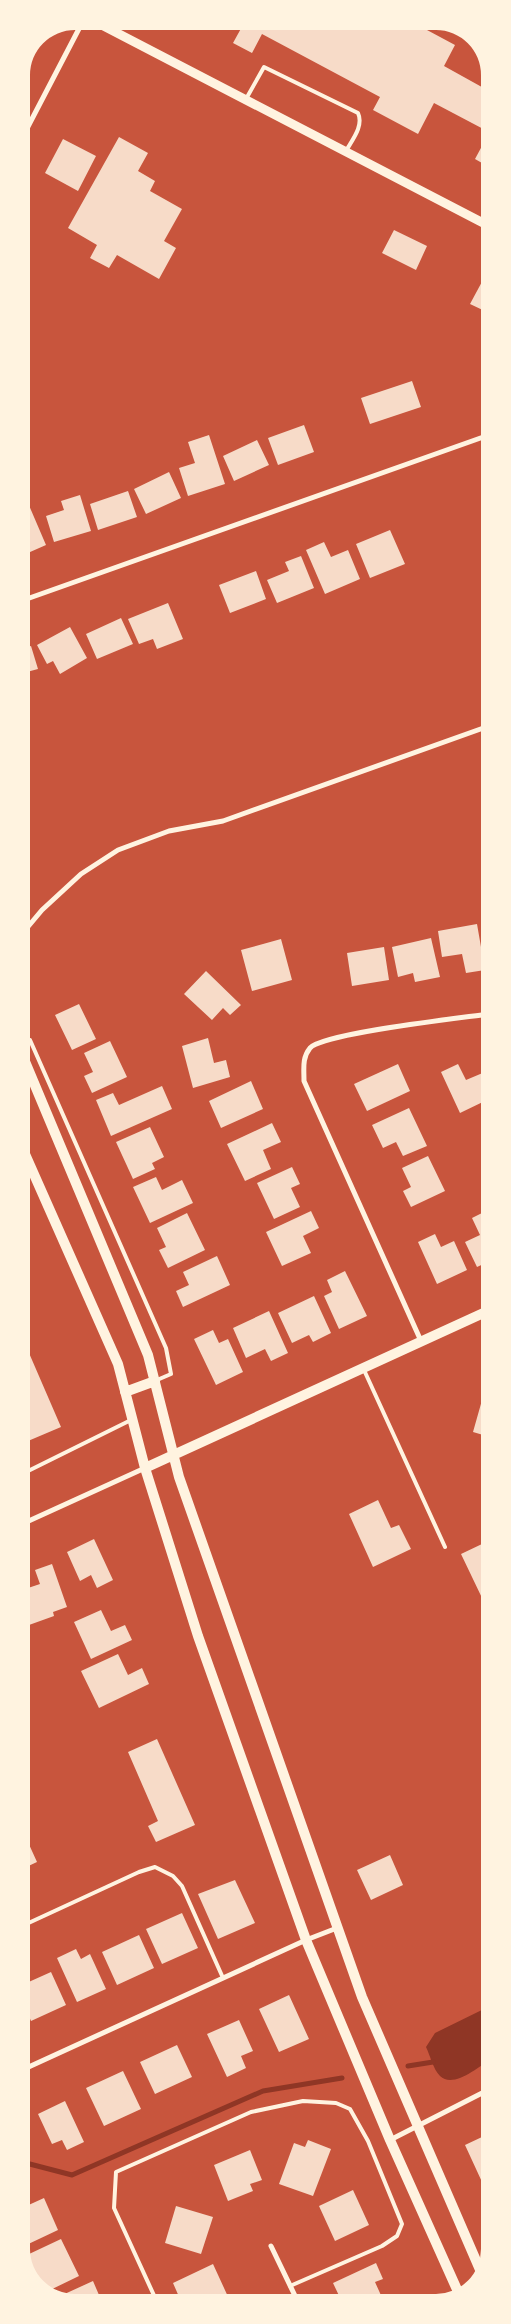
<svg xmlns="http://www.w3.org/2000/svg" width="511" height="2324" font-family="Roboto,sans-serif">
	<style>
		.water { fill: #8f3625 }
		.lines { fill: none; stroke-linecap: round; stroke-linejoin: round }
		.stream { stroke: #8f3625; stroke-width: 5 }
		.building { fill: #f7dbc8 }
		.service { stroke: #fff3e0; stroke-width: 4 }
		.minor { stroke: #fff3e0; stroke-width: 5 }
		.tertiary { stroke: #fff3e0; stroke-width: 9 }
		.secondary { stroke: #fff3e0; stroke-width: 10 }
	</style>
	<rect width="100%" height="100%" fill="#c8553d"/>
	<path class="water" d="M 490,2006 L 490,2060 C 478,2067 453,2089 440,2076 C 433,2069 430,2055 426,2047 L 435,2033 Z"/>
	<g class="lines">
		<path class="stream" d="M 408,2066 L 433,2062
			M 22,2162 L 72,2175 L 263,2091 L 342,2078"/>
	</g>
	<path class="building" d="M 240,21 L 432,22 L 427,30 L 455,45 L 444,66 L 489,91 L 489,132 L 434,103 L 418,134 L 373,110 L 380,97 L 262,34 L 252,53 L 233,43 L 244,23 Z
		M 489,133 L 489,167 L 475,159 Z
		M 119,137 L 148,153 L 138,171 L 155,181 L 150,191 L 182,209 L 164,241 L 176,248 L 159,279 L 117,255 L 109,268 L 90,258 L 97,245 L 68,228 Z
		M 63,139 L 96,156 L 78,191 L 45,173 Z
		M 394,230 L 427,246 L 416,270 L 382,253 Z
		M 484,278 L 489,281 L 489,313 L 470,304 Z
		M 21,323 L 30,327 L 21,344 Z
		M 488,376 L 489,377 L 489,394 L 481,391 Z
		M 412,381 L 421,407 L 370,424 L 361,398 Z
		M 304,425 L 314,452 L 278,465 L 268,438 Z
		M 209,435 L 225,484 L 188,496 L 179,468 L 195,463 L 188,442 Z
		M 257,440 L 269,465 L 234,481 L 223,456 Z
		M 169,472 L 181,498 L 146,514 L 134,489 Z
		M 128,491 L 137,517 L 98,530 L 90,504 Z
		M 80,495 L 91,531 L 54,542 L 46,516 L 64,510 L 61,501 Z
		M 28,503 L 46,545 L 21,556 L 21,506 Z
		M 390,530 L 405,564 L 370,578 L 356,544 Z
		M 324,542 L 331,557 L 348,550 L 360,579 L 325,594 L 306,550 Z
		M 301,556 L 314,588 L 277,603 L 267,580 L 289,571 L 285,562 Z
		M 256,571 L 266,599 L 230,613 L 219,585 Z
		M 168,603 L 183,639 L 157,649 L 153,639 L 139,644 L 128,619 Z
		M 121,618 L 133,644 L 97,659 L 86,634 Z
		M 70,627 L 87,658 L 60,674 L 53,661 L 47,664 L 37,645 Z
		M 31,646 L 38,669 L 23,673 L 26,683 L 21,684 L 21,649 Z
		M 477,924 L 485,970 L 466,973 L 462,954 L 442,957 L 438,931 Z
		M 431,938 L 440,977 L 415,982 L 413,973 L 398,977 L 392,947 Z
		M 281,939 L 292,980 L 252,991 L 241,950 Z
		M 384,947 L 389,980 L 352,986 L 347,953 Z
		M 206,971 L 241,1005 L 230,1015 L 223,1008 L 212,1020 L 184,994 Z
		M 79,1004 L 96,1039 L 72,1050 L 55,1015 Z
		M 208,1038 L 214,1063 L 226,1060 L 230,1077 L 193,1088 L 182,1046 Z
		M 110,1041 L 127,1077 L 92,1093 L 84,1076 L 93,1072 L 84,1053 Z
		M 398,1064 L 410,1091 L 367,1111 L 354,1084 Z
		M 458,1064 L 466,1080 L 485,1072 L 489,1082 L 489,1099 L 460,1113 L 441,1072 Z
		M 251,1081 L 263,1109 L 221,1128 L 209,1101 Z
		M 162,1086 L 172,1109 L 111,1136 L 96,1100 L 113,1093 L 119,1105 Z
		M 409,1108 L 427,1146 L 403,1156 L 396,1142 L 383,1148 L 372,1125 Z
		M 272,1123 L 281,1142 L 263,1150 L 271,1169 L 245,1181 L 227,1144 Z
		M 150,1127 L 164,1157 L 152,1163 L 155,1169 L 133,1179 L 116,1142 Z
		M 428,1156 L 445,1191 L 411,1207 L 403,1191 L 411,1187 L 402,1168 Z
		M 292,1167 L 300,1184 L 291,1188 L 300,1207 L 274,1219 L 257,1183 Z
		M 156,1177 L 162,1190 L 182,1180 L 193,1203 L 150,1223 L 133,1187 Z
		M 490,1209 L 490,1261 L 477,1267 L 465,1242 L 480,1235 L 472,1218 Z
		M 311,1211 L 319,1228 L 303,1236 L 311,1253 L 282,1266 L 266,1232 Z
		M 187,1213 L 205,1250 L 168,1268 L 159,1250 L 166,1247 L 157,1228 Z
		M 435,1234 L 441,1247 L 454,1241 L 467,1270 L 437,1284 L 418,1242 Z
		M 217,1256 L 230,1285 L 183,1307 L 176,1291 L 189,1285 L 183,1272 Z
		M 345,1271 L 367,1316 L 339,1329 L 324,1296 L 332,1292 L 327,1280 Z
		M 314,1296 L 331,1333 L 313,1342 L 309,1335 L 292,1343 L 278,1313 Z
		M 269,1311 L 288,1353 L 271,1361 L 265,1349 L 246,1358 L 233,1328 Z
		M 213,1330 L 219,1343 L 228,1339 L 243,1372 L 216,1385 L 194,1339 Z
		M 29,1353 L 61,1427 L 28,1441 L 22,1428 L 22,1356 Z
		M 486,1386 L 490,1387 L 490,1437 L 473,1432 Z
		M 378,1500 L 391,1528 L 399,1525 L 411,1549 L 373,1567 L 349,1514 Z
		M 94,1539 L 113,1580 L 97,1588 L 91,1575 L 80,1581 L 67,1552 Z
		M 482,1544 L 490,1561 L 490,1597 L 483,1600 L 461,1554 Z
		M 52,1564 L 67,1607 L 53,1612 L 54,1616 L 29,1625 L 22,1604 L 22,1590 L 40,1584 L 35,1570 Z
		M 101,1610 L 111,1631 L 125,1625 L 132,1640 L 91,1659 L 74,1622 Z
		M 118,1654 L 128,1675 L 142,1668 L 149,1684 L 99,1708 L 81,1671 Z
		M 157,1739 L 195,1825 L 156,1842 L 148,1826 L 158,1821 L 128,1752 Z
		M 27,1840 L 37,1862 L 22,1869 L 22,1843 Z
		M 390,1855 L 403,1885 L 371,1900 L 357,1870 Z
		M 235,1880 L 255,1923 L 218,1939 L 198,1894 Z
		M 182,1913 L 198,1948 L 162,1964 L 146,1929 Z
		M 139,1935 L 154,1968 L 117,1985 L 102,1952 Z
		M 76,1949 L 81,1959 L 90,1954 L 106,1989 L 77,2002 L 57,1958 Z
		M 51,1972 L 66,2005 L 31,2021 L 22,2000 L 22,1985 Z
		M 289,1995 L 309,2039 L 279,2052 L 259,2009 Z
		M 239,2020 L 253,2051 L 241,2056 L 246,2068 L 227,2077 L 207,2034 Z
		M 177,2045 L 192,2077 L 155,2094 L 140,2062 Z
		M 123,2071 L 141,2109 L 104,2126 L 86,2088 Z
		M 65,2101 L 84,2142 L 67,2150 L 62,2140 L 52,2144 L 38,2114 Z
		M 482,2137 L 490,2151 L 490,2194 L 488,2195 L 465,2145 Z
		M 308,2140 L 331,2149 L 313,2196 L 279,2184 L 294,2143 L 305,2147 Z
		M 250,2150 L 262,2180 L 250,2184 L 253,2191 L 228,2201 L 214,2165 Z
		M 353,2190 L 369,2225 L 335,2241 L 319,2206 Z
		M 44,2198 L 58,2230 L 22,2247 L 22,2208 Z
		M 176,2206 L 213,2217 L 201,2254 L 165,2243 Z
		M 61,2239 L 79,2276 L 46,2292 L 43,2290 L 27,2255 Z
		M 376,2263 L 383,2279 L 375,2282 L 384,2302 L 342,2302 L 333,2283 Z
		M 213,2264 L 230,2301 L 190,2302 L 187,2296 L 180,2299 L 173,2283 Z
		M 93,2281 L 102,2302 L 68,2302 L 58,2297 Z"/>
	<g class="lines">
		<path class="service" d="M 246,99 L 264,67 L 358,113 C 364,126 352,140 346,151
			M 21,1039 L 30,1040 L 166,1348 L 171,1374 L 157,1380
			M 364,1370 L 445,1547
			M 22,1474 L 131,1420
			M 22,1926 L 139,1872 L 155,1867 L 173,1876 L 182,1886 L 223,1978
			M 157,2302 L 114,2208 L 116,2172 L 251,2112 L 303,2101 L 336,2103 L 350,2109 L 368,2141 L 402,2224 L 397,2236 L 382,2246 L 290,2286"/>
		<path class="minor" d="M 21,140 L 83,21
			M 21,601 L 489,435
			M 21,935 L 42,910 L 81,874 L 118,850 L 169,831 L 223,821 L 489,726
			M 421,1341 L 304,1081 C 304,1068 302,1058 310,1048 C 324,1033 461,1018 489,1014
			M 22,1524 L 145,1468
			M 22,2070 L 306,1940 L 337,1928
			M 390,2140 L 490,2089
			M 271,2246 L 298,2302"/>
		<path class="tertiary" d="M 94,21 L 489,226"/>
		<path class="secondary" d="M 21,1052 L 148,1355 L 179,1477 L 362,1997 L 481,2272
			M 21,1145 L 118,1364 L 145,1468 L 198,1636 L 306,1940 L 390,2140 L 459,2294
			M 125,1392 L 155,1381
			M 145,1468 L 490,1310"/>
	</g>
	<path d="M0 0H511V2324H0ZM75 30H436A45 45 0 0 1 481 75V2249A45 45 0 0 1 436 2294H75A45 45 0 0 1 30 2249V75A45 45 0 0 1 75 30Z" fill="#fff3e0" fill-rule="evenodd"/>
</svg>
